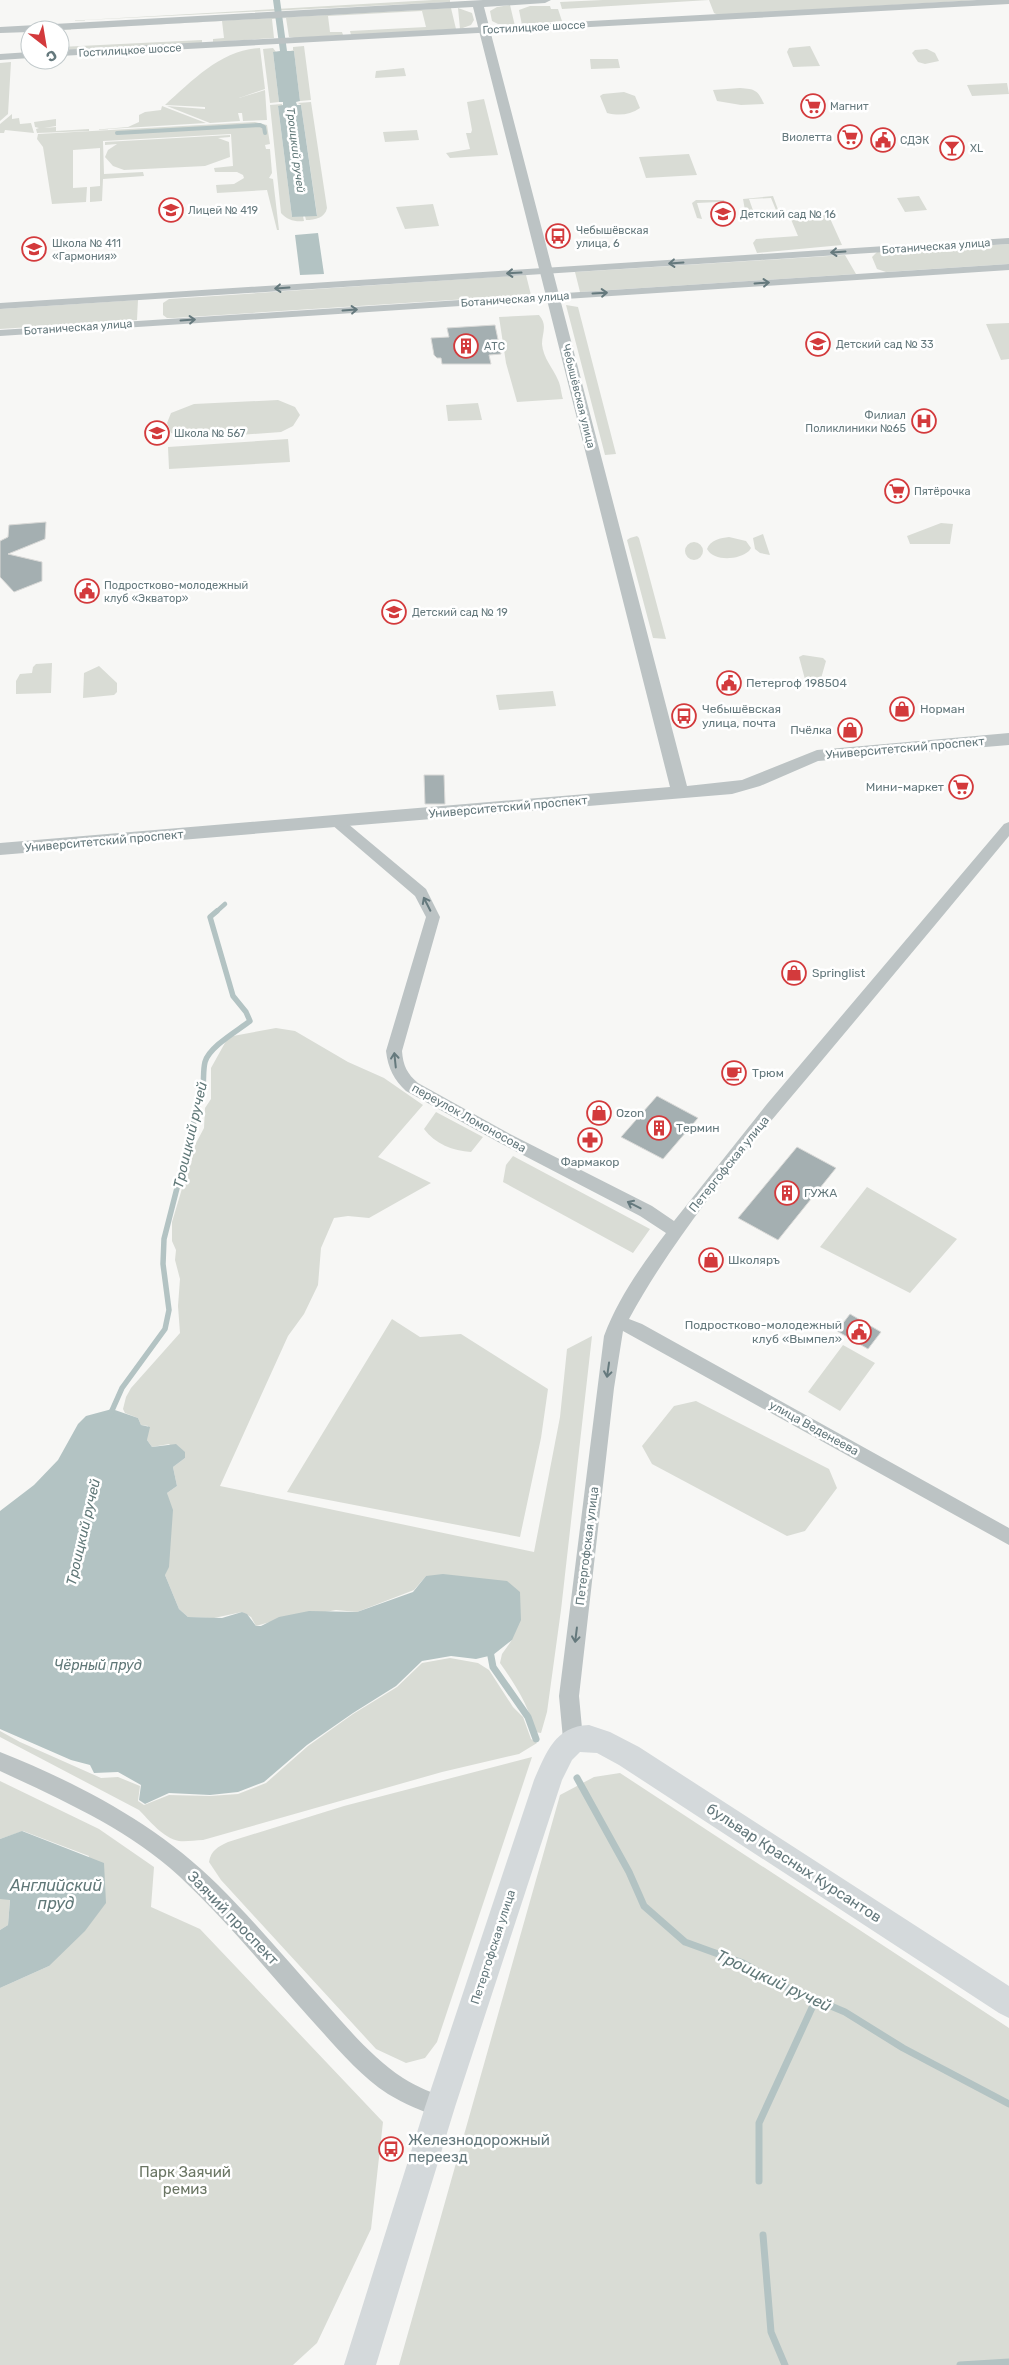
<svg xmlns="http://www.w3.org/2000/svg" width="1009" height="2365" font-family="Rubik,sans-serif">
	<style>
		.green { fill: #d9dcd5 }
		.water { fill: #b3c3c3 }
		.lines { fill: none; stroke-linecap: round; stroke-linejoin: round }
		.stream-far3 { stroke: #b3c3c3; stroke-width: 4 }
		.stream-far2 { stroke: #b3c3c3; stroke-width: 4.5 }
		.stream-far1 { stroke: #b3c3c3; stroke-width: 5.5 }
		.stream { stroke: #b3c3c3; stroke-width: 7 }
		.building { fill: #a4afb1; stroke: #d9d9d7 }
		.minor { fill: #bcc3c4; fill-rule: evenodd }
		.tertiary { fill: #bcc3c4; fill-rule: evenodd }
		.secondary { fill: #d4d9db; fill-rule: evenodd }
		.oneway { stroke: #65797d }
		.labels { text-anchor: middle; stroke-width: 5; stroke-linejoin: round; paint-order: stroke }
		.far-street-label { font-size: 11px; fill: #65797d; stroke: #fff }
		.far-poi-label { font-size: 11px; fill: #65797d; stroke: #fff; text-anchor: start }
		.far-water-label { font-size: 11px; font-style: italic; fill: #607878; stroke: #fff }
		.poi-label { font-size: 12px; fill: #65797d; stroke: #fff; text-anchor: start }
		.street-label { font-size: 12px; fill: #65797d; stroke: #fff }
		.water-label { font-size: 14px; font-style: italic; fill: #607878; stroke: #fff }
		.near-street-label { font-size: 15px; fill: #65797d; stroke: #fff }
		.near-poi-label { font-size: 15px; fill: #65797d; stroke: #fff; text-anchor: start }
		.near-park-label { font-size: 15px; fill: #6b7664; stroke: #fff }
		.near-water-label { font-size: 16px; font-style: italic; fill: #607878; stroke: #fff }
	</style>
	<rect width="100%" height="100%" fill="#f7f7f5"/>
	<path class="green" d="M 433,0 L 450,0 L 450,2 L 66,21 Z
		M 603,0 L 979,0 L 718,15 L 714,13 L 709,0 L 562,9 L 560,2 Z
		M 510,5 L 515,26 L 498,24 L 492,21 L 490,11 L 497,7 Z
		M 530,6 L 550,6 L 551,9 L 558,9 L 562,21 L 522,25 L 519,10 Z
		M 451,8 L 456,29 L 351,35 L 350,31 L 426,27 L 422,11 L 328,16 L 330,32 L 342,32 L 343,35 L 295,38 L 289,37 L 286,18 L 272,19 L 274,38 L 213,42 L 213,39 L 224,38 L 222,21 L 53,30 Z
		M 458,8 L 472,13 L 474,20 L 471,25 L 460,29 Z
		M 202,40 L 202,43 L 60,51 L 60,47 Z
		M 304,46 L 311,100 L 300,101 L 294,51 L 290,50 L 293,50 L 293,47 Z
		M 810,46 L 820,66 L 793,67 L 787,52 L 789,48 Z
		M 260,48 L 265,89 L 239,98 L 265,90 L 267,120 L 243,121 L 242,113 L 238,113 L 240,121 L 210,123 L 167,106 L 205,109 L 205,107 L 165,105 C 193,80 221,50 260,48 Z
		M 273,48 L 276,52 L 273,52 L 279,102 L 270,103 L 263,49 Z
		M 927,49 L 935,53 L 939,61 L 925,64 L 918,62 L 912,53 L 915,50 Z
		M 590,59 L 618,59 L 620,68 L 591,69 Z
		M 11,62 L 8,114 L 0,121 L 0,63 Z
		M 404,68 L 406,76 L 375,78 L 376,71 Z
		M 1007,83 L 1009,94 L 972,96 L 967,85 Z
		M 740,88 C 755,89 758,90 764,104 L 741,105 L 717,101 L 713,90 Z
		M 624,92 L 635,96 L 640,108 C 630,115 619,116 607,113 L 600,96 L 603,94 Z
		M 484,99 L 498,155 L 450,158 L 446,153 L 470,149 L 466,133 L 471,133 L 472,130 L 467,102 Z
		M 311,102 L 327,208 C 325,218 315,220 306,220 L 305,216 L 317,215 L 301,105 L 298,103 Z
		M 282,104 L 282,106 L 278,106 L 292,217 L 303,216 L 304,221 C 295,222 287,220 281,213 L 270,105 Z
		M 162,106 L 206,123 L 92,130 L 128,127 L 139,122 L 139,115 L 145,112 L 161,110 Z
		M 12,114 L 12,119 L 19,118 L 20,124 L 31,123 L 34,133 L 5,130 L 4,133 L 0,133 L 0,124 Z
		M 56,119 L 56,126 L 44,128 L 56,127 L 56,131 L 89,129 L 89,131 L 37,133 L 36,129 L 39,128 L 35,127 L 34,122 Z
		M 255,122 L 267,125 L 270,144 L 265,145 L 266,149 L 270,149 L 272,173 L 269,178 L 273,179 L 279,230 L 277,230 L 267,190 L 217,193 L 216,185 L 234,184 L 244,178 L 243,175 L 237,172 L 215,172 L 214,168 L 233,166 L 231,134 L 103,141 L 104,174 L 143,172 L 144,176 L 103,179 L 102,201 L 90,202 L 90,187 L 100,186 L 100,148 L 73,150 L 73,188 L 87,187 L 86,202 L 52,204 L 43,147 L 37,139 L 38,134 Z
		M 417,130 L 419,140 L 385,142 L 383,132 Z
		M 230,135 L 230,137 L 218,138 L 229,142 L 230,157 L 205,166 L 124,170 L 113,166 L 105,157 L 108,150 L 117,144 L 105,145 L 105,142 Z
		M 689,154 L 697,175 L 646,178 L 639,157 Z
		M 773,196 L 780,215 L 778,215 L 771,198 L 749,199 L 755,216 L 746,216 L 743,199 Z
		M 919,196 L 927,210 L 905,212 L 897,198 Z
		M 696,200 L 724,200 L 729,213 L 732,213 L 734,217 L 724,218 L 718,202 L 697,203 L 702,219 L 697,218 L 692,203 Z
		M 433,204 L 439,226 L 405,229 L 396,207 Z
		M 828,214 L 842,245 L 757,253 L 753,243 L 756,239 L 798,236 L 790,217 Z
		M 1009,244 L 1009,264 L 886,272 L 877,269 L 872,257 L 877,252 Z
		M 845,255 L 856,274 L 580,292 L 575,272 Z
		M 526,275 L 531,295 L 174,318 L 167,318 L 163,315 L 163,303 L 169,299 Z
		M 138,300 L 137,320 L 0,329 L 0,309 Z
		M 566,305 L 578,307 L 616,454 L 605,455 Z
		M 539,315 C 548,325 542,333 542,344 C 543,358 553,368 558,380 C 561,386 561,393 563,399 L 517,402 L 506,363 L 499,317 Z
		M 1009,323 L 1009,359 L 1001,360 L 986,324 Z
		M 278,400 L 295,407 L 300,415 L 293,426 L 281,432 L 195,438 L 171,433 L 167,423 L 171,413 L 194,404 Z
		M 478,403 L 482,420 L 448,421 L 446,405 Z
		M 288,439 L 290,462 L 169,469 L 168,447 Z
		M 941,523 L 953,524 L 950,544 L 910,544 L 907,536 Z
		M 763,534 L 770,555 L 760,553 L 755,549 L 753,538 Z
		M 637,536 L 639,538 L 666,639 L 653,638 L 627,540 L 630,538 Z
		M 729,537 L 746,541 L 751,548 L 749,551 C 739,560 714,562 707,549 C 710,540 721,538 729,537 Z
		M685 551a9 9 0 1 1 18 0a9 9 0 1 1-18 0Z
		M 803,655 L 823,658 L 826,661 L 820,682 L 815,685 L 806,683 L 799,657 Z
		M 52,663 L 51,693 L 16,694 L 16,681 L 20,674 L 32,673 L 33,667 L 36,664 Z
		M 99,666 L 117,683 L 117,692 L 114,695 L 83,698 L 84,673 Z
		M 553,691 L 556,706 L 499,710 L 496,695 Z
		M 276,1028 L 295,1031 L 348,1062 L 384,1078 L 423,1105 L 378,1157 L 431,1183 L 369,1218 L 348,1216 L 334,1218 L 321,1248 L 318,1285 L 304,1314 L 288,1336 L 220,1486 L 534,1552 L 560,1417 L 567,1349 L 592,1336 L 561,1610 L 547,1712 L 541,1733 L 535,1732 C 529,1706 515,1684 500,1663 L 502,1654 L 512,1640 L 426,1576 L 414,1590 L 357,1612 L 336,1610 L 270,1622 L 256,1626 L 251,1617 L 242,1612 L 214,1618 L 188,1617 L 179,1609 L 165,1575 L 171,1528 L 167,1493 L 177,1486 L 173,1467 L 185,1458 L 169,1444 L 152,1447 L 147,1440 L 148,1426 L 141,1425 L 138,1418 L 125,1413 L 123,1409 L 126,1397 L 131,1388 L 180,1333 L 178,1306 L 180,1279 L 175,1260 L 176,1250 L 172,1241 L 172,1222 L 195,1145 L 204,1128 L 205,1108 L 211,1099 L 211,1068 L 226,1041 L 233,1036 Z
		M 436,1112 L 483,1137 L 471,1152 C 453,1151 435,1144 424,1129 Z
		M 513,1156 L 650,1229 L 633,1253 L 503,1182 L 506,1165 Z
		M 867,1187 L 957,1239 L 910,1293 L 820,1247 Z
		M 392,1319 L 420,1337 L 461,1334 L 548,1389 L 541,1438 L 520,1537 L 287,1492 Z
		M 843,1345 L 875,1363 L 840,1411 L 808,1392 Z
		M 696,1401 L 829,1469 L 837,1488 L 805,1531 L 787,1536 L 652,1464 L 642,1446 L 674,1406 Z
		M 450,1658 L 478,1663 L 489,1670 L 513,1707 L 523,1717 L 531,1739 L 537,1743 L 519,1754 L 442,1772 L 203,1840 C 195,1840 186,1842 179,1841 C 163,1838 149,1820 139,1810 L 0,1737 L 0,1731 L 20,1742 L 101,1778 L 118,1777 L 140,1786 L 138,1801 L 144,1805 L 169,1795 L 210,1796 L 238,1794 L 266,1783 L 308,1746 L 353,1714 L 397,1687 L 422,1663 Z
		M 532,1757 L 437,2042 L 425,2058 L 406,2063 L 376,2049 L 221,1880 L 209,1862 C 211,1850 218,1847 228,1842 L 344,1806 Z
		M 620,1773 L 1009,2028 L 1009,2365 L 399,2365 L 560,1795 L 594,1777 Z
		M 0,1781 L 99,1829 L 154,1867 L 151,1907 L 200,1929 L 383,2122 L 371,2229 L 317,2343 L 293,2365 L 0,2365 L 0,1988 L 49,1966 L 89,1856 L 23,1831 L 0,1839 Z
		M 0,1899 L 10,1899 L 8,1925 L 0,1930 Z"/>
	<path class="water" d="M 273,0 L 280,0 L 287,51 L 294,51 L 300,101 L 296,102 L 297,105 L 301,105 L 317,216 L 292,217 L 278,106 L 283,105 L 283,102 L 279,102 L 273,52 L 280,51 Z
		M 318,233 L 324,274 L 300,275 L 295,235 Z
		M 112,1409 L 138,1418 L 141,1425 L 150,1427 L 147,1440 L 152,1447 L 176,1444 L 185,1452 L 185,1458 L 173,1467 L 177,1486 L 167,1493 L 173,1510 L 169,1567 L 165,1575 L 179,1609 L 188,1617 L 222,1618 L 242,1612 L 247,1614 L 256,1626 L 261,1626 L 279,1617 L 309,1611 L 357,1612 L 413,1592 L 426,1576 L 443,1574 L 507,1581 L 520,1592 L 521,1620 L 512,1640 L 493,1655 L 476,1659 L 451,1656 L 422,1661 L 396,1686 L 353,1713 L 307,1745 L 264,1782 L 238,1792 L 210,1795 L 169,1793 L 145,1804 L 139,1800 L 141,1785 L 118,1772 L 94,1773 L 90,1765 L 71,1760 L 0,1729 L 0,1511 L 34,1485 L 58,1460 L 78,1424 L 86,1416 Z
		M 22,1831 L 104,1863 L 106,1903 L 85,1931 L 49,1966 L 0,1988 L 0,1930 L 8,1925 L 10,1900 L 0,1899 L 0,1839 Z"/>
	<g class="lines">
		<path class="stream-far3" d="M 117,133 L 260,125 L 264,127 L 265,133"/>
		<path class="stream-far2" d="M 216,912 L 225,904"/>
		<path class="stream-far1" d="M 110,1415 L 122,1388 L 165,1329 L 169,1310 L 163,1264 L 164,1239 L 203,1086 C 204,1078 203,1070 205,1062 C 209,1047 237,1031 250,1021 L 246,1012 L 233,996 L 210,917 L 217,911"/>
		<path class="stream" d="M 490,1651 L 493,1667 L 528,1717 L 536,1739
			M 577,1778 L 629,1872 L 644,1906 L 685,1942 L 743,1963 L 786,1987 L 845,2012 L 903,2048 L 1009,2104
			M 759,2181 L 759,2123 L 816,1999
			M 763,2235 L 771,2332 L 785,2365
			M 960,2365 L 1009,2362"/>
	</g>
	<path class="building" d="M 495,325 L 501,354 L 489,355 L 491,364 L 442,364 L 441,358 L 437,358 L 434,355 L 431,338 L 449,337 L 447,328 Z
		M 46,522 L 45,539 L 8,554 L 42,562 L 42,581 L 14,592 L 0,577 L 0,541 L 8,537 L 9,525 Z
		M 424,775 L 444,775 L 445,804 L 425,804 Z
		M 657,1096 L 698,1118 L 663,1159 L 621,1137 Z
		M 797,1147 L 836,1168 L 778,1240 L 738,1218 Z
		M 850,1314 L 881,1332 L 868,1349 L 837,1331 Z"/>
	<g class="lines">
		<path class="minor" d="M 977,0 L 1009,0 L 1009,4 L 60,56 L 60,50 Z
			M 30,52 L 30,58 L 0,60 L 0,54 Z
			M 1009,238 L 1009,244 L 0,309 L 0,303 Z
			M 1009,264 L 1009,270 L 0,336 L 0,330 Z
			M 336,816 L 341,818 L 426,889 L 440,917 L 402,1051 C 403,1065 407,1074 418,1083 L 510,1134 L 652,1206 L 674,1221 L 767,1104 L 1004,824 L 1009,822 L 1009,836 C 942,917 875,997 808,1077 C 744,1153 677,1231 629,1319 L 642,1324 L 1009,1528 L 1009,1545 L 623,1331 L 614,1388 L 579,1696 L 583,1739 L 580,1746 L 573,1748 L 566,1746 L 563,1739 L 559,1696 L 604,1336 C 618,1298 642,1265 666,1233 L 640,1216 L 498,1142 L 406,1091 C 394,1080 388,1068 386,1051 L 426,917 L 415,896 L 331,824 L 329,821 L 331,818 Z
			M 0,1752 C 78,1783 158,1825 218,1885 C 256,1923 291,1965 327,2005 C 350,2031 374,2059 403,2078 C 417,2087 433,2093 448,2099 L 451,2107 L 448,2115 L 440,2118 C 423,2111 404,2104 388,2094 C 357,2074 332,2042 307,2015 C 265,1968 225,1919 179,1876 C 128,1829 62,1800 0,1771 Z"/>
		<path class="tertiary" d="M 483,0 L 551,0 L 545,3 L 484,7 L 687,786 L 742,780 L 817,750 L 1009,733 L 1009,745 L 818,761 L 760,786 L 732,794 L 0,855 L 0,843 L 670,787 L 473,7 L 60,30 L 30,30 L 30,32 L 0,33 L 0,27 Z"/>
		<path class="secondary" d="M 589,1725 L 610,1732 L 639,1747 L 1009,1986 L 1009,2018 L 999,2013 L 619,1765 L 597,1753 L 580,1752 L 572,1760 L 562,1780 L 455,2107 L 376,2365 L 344,2365 L 425,2107 L 534,1780 C 546,1753 555,1726 589,1725 Z"/>
	</g>
	<defs><path id="oneway-shaft" d="M-6 0H5M1.5-3L5.5 0L1.5 3" fill="none" stroke-width="1.6" stroke-linecap="round" stroke-linejoin="round" transform="scale(1.25)"/></defs>
	<g class="oneway">
		<use href="#oneway-shaft" transform="translate(838 252) rotate(176)"/>
		<use href="#oneway-shaft" transform="translate(676 263) rotate(176)"/>
		<use href="#oneway-shaft" transform="translate(514 273) rotate(177)"/>
		<use href="#oneway-shaft" transform="translate(762 283) rotate(-4)"/>
		<use href="#oneway-shaft" transform="translate(282 288) rotate(176)"/>
		<use href="#oneway-shaft" transform="translate(600 293) rotate(-3)"/>
		<use href="#oneway-shaft" transform="translate(350 310) rotate(-4)"/>
		<use href="#oneway-shaft" transform="translate(188 320) rotate(-4)"/>
		<use href="#oneway-shaft" transform="translate(427 904) rotate(-117)"/>
		<use href="#oneway-shaft" transform="translate(395 1060) rotate(-96)"/>
		<use href="#oneway-shaft" transform="translate(634 1205) rotate(-153)"/>
		<use href="#oneway-shaft" transform="translate(608 1370) rotate(98)"/>
		<use href="#oneway-shaft" transform="translate(576 1635) rotate(97)"/>
	</g>
	<defs>
		<g id="supermarket-ring" transform="scale(1.25)"><circle r="9.5" fill="#fff" stroke="#d33a3c" stroke-width="1.5"/><path d="M-6-5.5h2.5l.6 2H6L4.5 2H-2.5L-4.4-4H-6ZM-1.5 3.2a1.3 1.3 0 1 0 .1 0ZM3 3.2a1.3 1.3 0 1 0 .1 0Z" fill="#d33a3c"/></g>
		<g id="civic-ring" transform="scale(1.25)"><circle r="9.5" fill="#fff" stroke="#d33a3c" stroke-width="1.5"/><path d="M-.6-6.5H3V-4.5H.6V-3L4-1V1h2V6H-6V1h2V-1L-.6-3ZM-1.2 2.5V6h2.4V2.5Z" fill="#d33a3c"/></g>
		<g id="bar-ring" transform="scale(1.25)"><circle r="9.5" fill="#fff" stroke="#d33a3c" stroke-width="1.5"/><path d="M-6-5H6L.8 .8V4.5H3.5V6h-7V4.5H-.8V.8Z" fill="#d33a3c"/></g>
		<g id="school-ring" transform="scale(1.25)"><circle r="9.5" fill="#fff" stroke="#d33a3c" stroke-width="1.5"/><path d="M0-5L7-2L0 1L-7-2ZM-4 1L0 2.5L4 1V4Q0 6-4 4Z" fill="#d33a3c"/></g>
		<g id="bus-ring" transform="scale(1.25)"><circle r="9.5" fill="#fff" stroke="#d33a3c" stroke-width="1.5"/><path d="M-5-6H5V4H4V6H2V4H-2V6H-4V4H-5ZM-3.5-4V0h7V-4ZM-3.5 1.2v1.5H-2V1.2ZM2 1.2v1.5H3.5V1.2Z" fill="#d33a3c"/></g>
		<g id="building-ring" transform="scale(1.25)"><circle r="9.5" fill="#fff" stroke="#d33a3c" stroke-width="1.5"/><path d="M-4-6H4V6H1V3H-1V6H-4ZM-2.5-4.3h1.7v1.8h-1.7ZM.8-4.3h1.7v1.8H.8ZM-2.5-1h1.7V.8h-1.7ZM.8-1h1.7V.8H.8Z" fill="#d33a3c"/></g>
		<g id="hospital-ring" transform="scale(1.25)"><circle r="9.5" fill="#fff" stroke="#d33a3c" stroke-width="1.5"/><path d="M-5-5h3v3.5h4V-5h3V5h-3V1.5h-4V5h-3Z" fill="#d33a3c"/></g>
		<g id="shop-ring" transform="scale(1.25)"><circle r="9.5" fill="#fff" stroke="#d33a3c" stroke-width="1.5"/><path d="M-5-2.5h2.3a2.7 3.5 0 0 1 5.4 0H5L5.5 6h-11ZM-1.5-2.5h3a1.5 2.3 0 0 0-3 0Z" fill="#d33a3c"/></g>
		<g id="cafe-ring" transform="scale(1.25)"><circle r="9.5" fill="#fff" stroke="#d33a3c" stroke-width="1.5"/><path d="M-5.5-4.5H6V0H3Q3 3.5 0 3.5H-2.5Q-5.5 3.5-5.5 0ZM3-3.2v2h1.7v-2ZM-6 4.5H4V6H-6Z" fill="#d33a3c"/></g>
		<g id="pharmacy-ring" transform="scale(1.25)"><circle r="9.5" fill="#fff" stroke="#d33a3c" stroke-width="1.5"/><path d="M-2-6h4v4h4v4h-4v4h-4v-4h-4v-4h4Z" fill="#d33a3c"/></g>
	</defs>
	<g fill-rule="evenodd">
		<use href="#supermarket-ring" x="813" y="106"/>
		<use href="#supermarket-ring" x="850" y="137"/>
		<use href="#civic-ring" x="883" y="140"/>
		<use href="#bar-ring" x="952" y="148"/>
		<use href="#school-ring" x="171" y="210"/>
		<use href="#school-ring" x="723" y="214"/>
		<use href="#bus-ring" x="558" y="236"/>
		<use href="#school-ring" x="34" y="249"/>
		<use href="#school-ring" x="818" y="344"/>
		<use href="#building-ring" x="466" y="346"/>
		<use href="#hospital-ring" x="924" y="421"/>
		<use href="#school-ring" x="157" y="433"/>
		<use href="#supermarket-ring" x="897" y="491"/>
		<use href="#civic-ring" x="87" y="591"/>
		<use href="#school-ring" x="394" y="612"/>
		<use href="#civic-ring" x="729" y="683"/>
		<use href="#shop-ring" x="902" y="709"/>
		<use href="#bus-ring" x="684" y="716"/>
		<use href="#shop-ring" x="850" y="730"/>
		<use href="#supermarket-ring" x="961" y="787"/>
		<use href="#shop-ring" x="794" y="973"/>
		<use href="#cafe-ring" x="734" y="1073"/>
		<use href="#shop-ring" x="599" y="1113"/>
		<use href="#building-ring" x="659" y="1128"/>
		<use href="#pharmacy-ring" x="590" y="1140"/>
		<use href="#building-ring" x="787" y="1193"/>
		<use href="#shop-ring" x="711" y="1260"/>
		<use href="#civic-ring" x="859" y="1332"/>
		<use href="#bus-ring" x="391" y="2149"/>
	</g>
	<g class="labels">
		<g class="far-street-label">
			<text transform="translate(534 27) rotate(-3)" y="4">Гостилицкое шоссе</text>
			<text transform="translate(130 50) rotate(-3)" y="4">Гостилицкое шоссе</text>
			<text transform="translate(936 246) rotate(-4)" y="4">Ботаническая улица</text>
			<text transform="translate(515 299) rotate(-4)" y="4">Ботаническая улица</text>
			<text transform="translate(78 327) rotate(-4)" y="4">Ботаническая улица</text>
			<text transform="translate(579 396) rotate(76)" y="4">Чебышёвская улица</text>
		</g>
		<g class="far-poi-label">
			<text x="830" y="110">Магнит</text>
			<text x="832" y="141" text-anchor="end">Виолетта</text>
			<text x="900" y="144">СДЭК</text>
			<text x="970" y="152">XL</text>
			<text x="188" y="214">Лицей № 419</text>
			<text x="740" y="218">Детский сад № 16</text>
			<text x="576" y="234">Чебышёвская<tspan x="576" dy="13">улица, 6</tspan></text>
			<text x="52" y="247">Школа № 411<tspan x="52" dy="13">«Гармония»</tspan></text>
			<text x="836" y="348">Детский сад № 33</text>
			<text x="484" y="350">АТС</text>
			<text x="906" y="419" text-anchor="end">Филиал<tspan x="906" dy="13">Поликлиники №65</tspan></text>
			<text x="174" y="437">Школа № 567</text>
			<text x="914" y="495">Пятёрочка</text>
			<text x="104" y="589">Подростково-молодежный<tspan x="104" dy="13">клуб «Экватор»</tspan></text>
			<text x="412" y="616">Детский сад № 19</text>
		</g>
		<g class="far-water-label">
			<text transform="translate(296 150) rotate(83)" y="4">Троицкий ручей</text>
		</g>
		<g class="poi-label">
			<text x="746" y="687">Петергоф 198504</text>
			<text x="702" y="713">Чебышёвская<tspan x="702" dy="14">улица, почта</tspan></text>
			<text x="920" y="713">Норман</text>
			<text x="832" y="734" text-anchor="end">Пчёлка</text>
			<text x="944" y="791" text-anchor="end">Мини-маркет</text>
			<text x="812" y="977">Springlist</text>
			<text x="752" y="1077">Трюм</text>
			<text x="616" y="1117">Ozon</text>
			<text x="676" y="1132">Термин</text>
			<text x="590" y="1166" text-anchor="middle">Фармакор</text>
			<text x="804" y="1197">ГУЖА</text>
			<text x="728" y="1264">Школяръ</text>
			<text x="842" y="1329" text-anchor="end">Подростково-молодежный<tspan x="842" dy="14">клуб «Вымпел»</tspan></text>
		</g>
		<g class="street-label">
			<text transform="translate(905 748) rotate(-5)" y="4">Университетский проспект</text>
			<text transform="translate(508 807) rotate(-5)" y="4">Университетский проспект</text>
			<text transform="translate(104 841) rotate(-5)" y="4">Университетский проспект</text>
			<text transform="translate(469 1118) rotate(29)" y="4">переулок Ломоносова</text>
			<text transform="translate(729 1164) rotate(-51)" y="4">Петергофская улица</text>
			<text transform="translate(814 1428) rotate(29)" y="4">улица Веденеева</text>
			<text transform="translate(587 1546) rotate(-83)" y="4">Петергофская улица</text>
			<text transform="translate(493 1947) rotate(-72)" y="4">Петергофская улица</text>
		</g>
		<g class="water-label">
			<text transform="translate(190 1135) rotate(-77)" y="5">Троицкий ручей</text>
			<text transform="translate(83 1532) rotate(-77)" y="5">Троицкий ручей</text>
			<text x="98" y="1670">Чёрный пруд</text>
		</g>
		<g class="near-street-label">
			<text transform="translate(794 1863) rotate(33)" y="5">бульвар Красных Курсантов</text>
			<text transform="translate(233 1918) rotate(46)" y="5">Заячий проспект</text>
		</g>
		<g class="near-poi-label">
			<text x="408" y="2145">Железнодорожный<tspan x="408" dy="17">переезд</tspan></text>
		</g>
		<g class="near-park-label">
			<text x="185" y="2177">Парк Заячий<tspan x="185" dy="17">ремиз</tspan></text>
		</g>
		<g class="near-water-label">
			<text x="56" y="1891">Английский<tspan x="56" dy="18">пруд</tspan></text>
			<text transform="translate(774 1980) rotate(25)" y="6">Троицкий ручей</text>
		</g>
	</g>
	<g transform="translate(45 45) rotate(149)"><circle r="24" fill="#ffffff" stroke="#c1c9cb"/>
	<path d="M0-4L9 19L0 12L-9 19Z" fill="#d33a3c"/>
	<text y="-8" font-size="14" font-weight="bold" text-anchor="middle" fill="#65797d">С</text>
	</g>
</svg>
